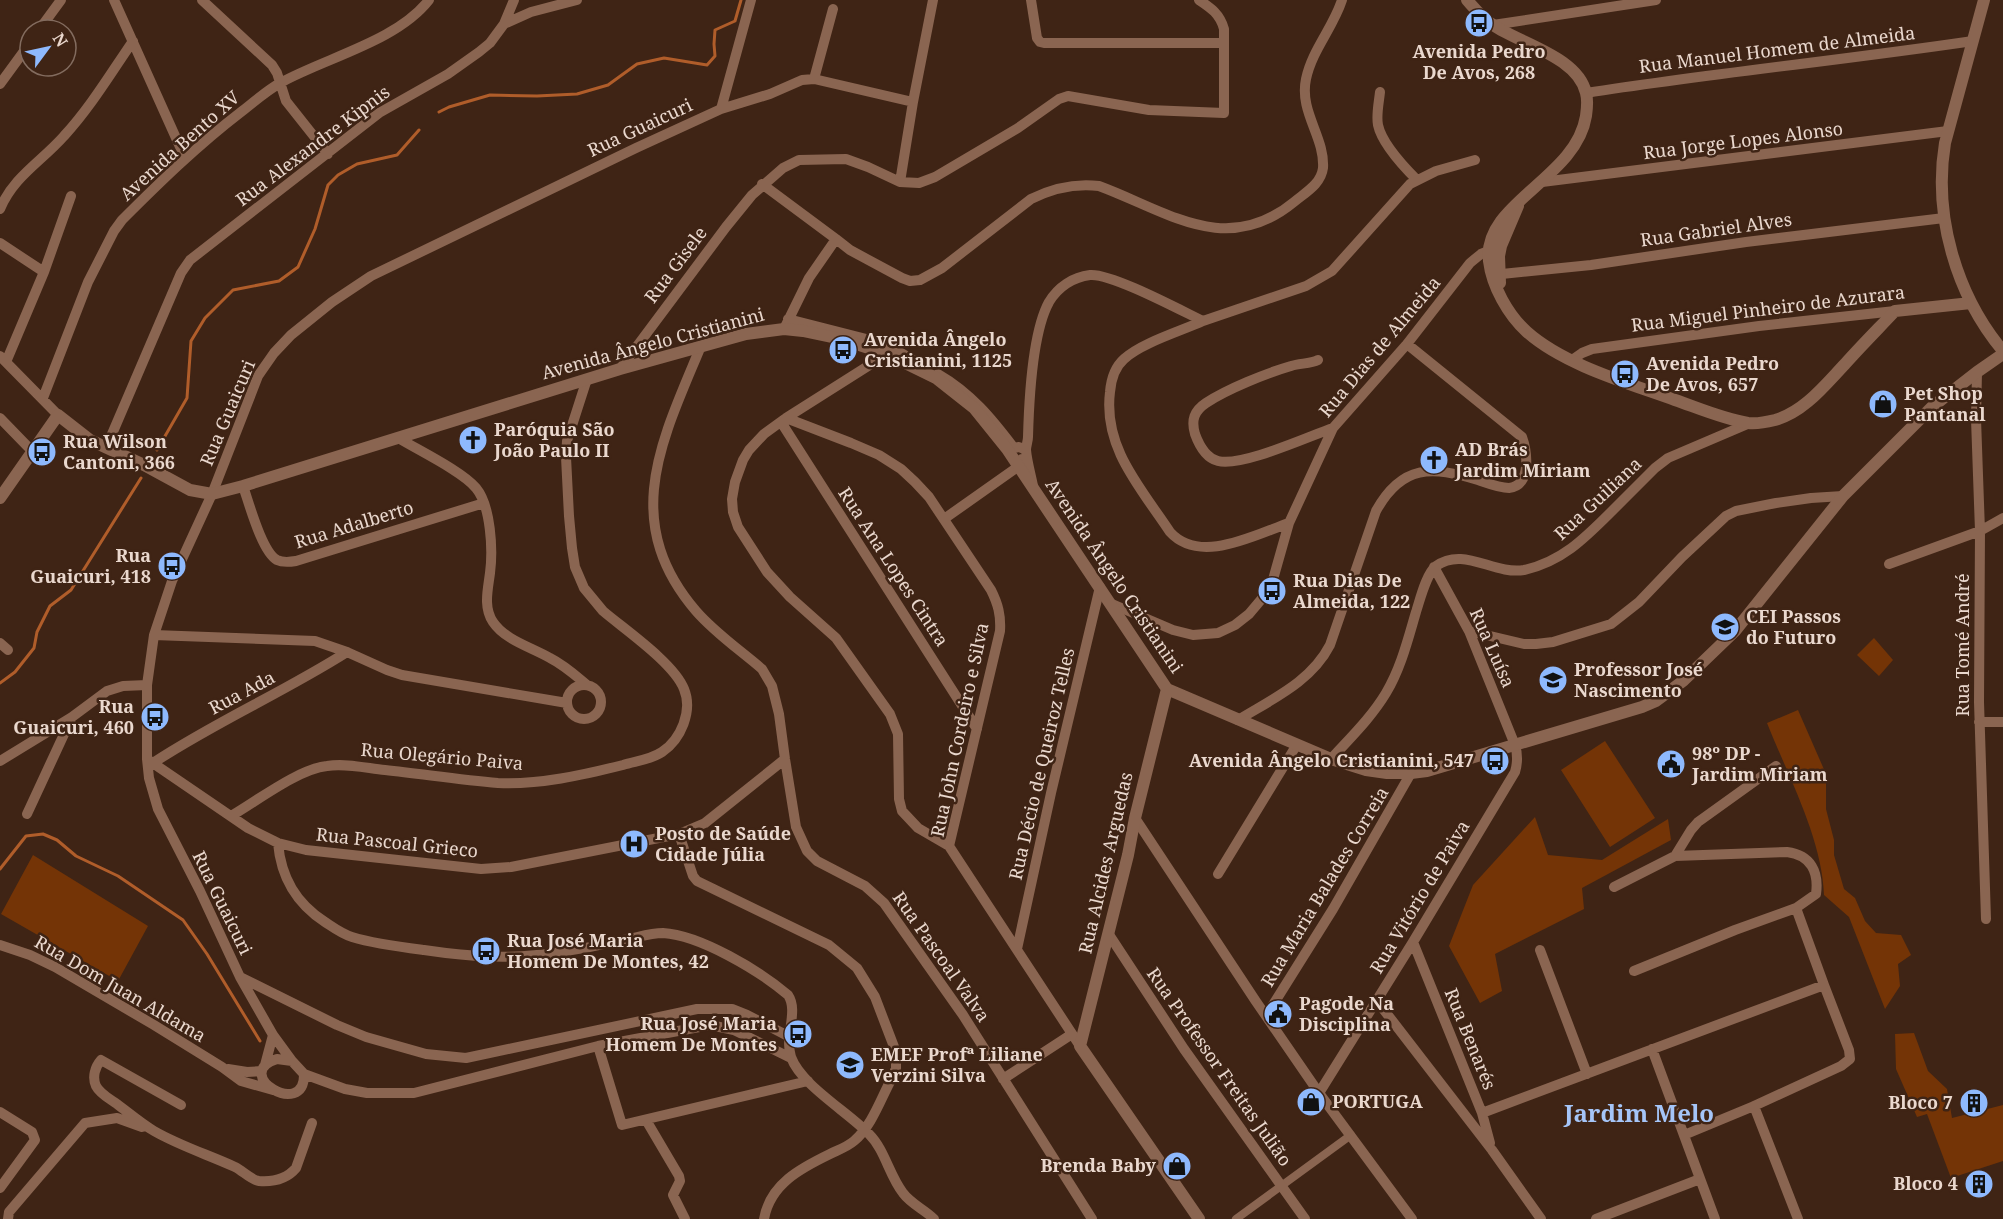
<svg xmlns="http://www.w3.org/2000/svg" width="2003" height="1219" font-family="'Noto Serif',serif">
	<style>
		.green { fill: #743406 }
		.lines { fill: none; stroke-linecap: round; stroke-linejoin: round }
		.stream { stroke: #b05d2a; stroke-width: 3 }
		.pedestrian { stroke: #8a6551; stroke-width: 8 }
		.minor { stroke: #8a6551; stroke-width: 10 }
		.tertiary { stroke: #8a6551; stroke-width: 12 }
		.labels { text-anchor: middle; stroke-width: 5; stroke-linejoin: round; paint-order: stroke }
		.street-label { font-size: 18px; fill: #ead8ce; stroke: #3f2415 }
		.poi-label { font-size: 18px; font-weight: bold; fill: #ead8ce; stroke: #3f2415; text-anchor: start }
		.district-label { font-size: 24px; font-weight: bold; fill: #a5c5f8; stroke: #3f2415 }
	</style>
	<rect width="100%" height="100%" fill="#3f2415"/>
	<path class="green" d="M 1874,638 L 1893,660 L 1879,676 L 1857,655 Z
		M 1798,710 L 1826,774 L 1826,809 L 1834,840 L 1834,855 L 1844,889 L 1855,898 L 1865,921 L 1876,933 L 1901,935 L 1911,955 L 1898,964 L 1900,986 L 1885,1009 L 1849,917 L 1824,895 C 1822,838 1788,776 1767,723 Z
		M 1605,741 L 1655,818 L 1610,847 L 1561,770 Z
		M 1535,817 L 1548,855 L 1602,860 L 1668,819 L 1671,840 L 1582,888 L 1584,909 L 1495,954 L 1502,991 L 1480,1003 L 1449,946 L 1473,885 Z
		M 33,855 L 148,926 L 118,981 L 1,914 Z
		M 1914,1033 L 1928,1071 L 1947,1089 L 1952,1118 L 2003,1105 L 2003,1161 L 1951,1178 L 1927,1114 L 1917,1117 L 1896,1069 L 1895,1034 Z"/>
	<g class="lines">
		<path class="stream" d="M 439,112 L 449,107 L 490,95 L 537,96 L 577,94 L 608,85 L 637,64 L 664,58 L 707,65 L 715,56 L 714,44 L 715,30 L 735,21 L 741,0
			M 157,450 L 187,398 L 191,341 L 205,318 L 233,290 L 279,281 L 298,267 L 315,229 L 328,185 L 338,175 L 357,164 L 397,155 L 419,130
			M 0,683 L 15,672 L 34,648 L 37,632 L 50,606 L 71,590 L 141,478
			M 0,869 L 26,836 L 43,834 L 57,840 L 76,856 L 118,876 L 183,920 L 207,954 L 260,1041"/>
		<path class="pedestrian" d="M 1236,1219 L 1351,1135"/>
		<path class="minor" d="M 114,0 L 185,158
			M 202,0 L 272,65 L 277,73 L 286,101 L 328,154
			M 1031,0 L 1037,38 L 1040,42 L 1044,43 L 1224,43
			M 504,24 L 531,12 L 577,0
			M 1493,25 L 1656,0
			M 39,30 L 61,0
			M 814,79 L 833,9
			M 0,84 L 30,43
			M 1380,92 C 1379,102 1376,115 1378,125 C 1382,144 1404,167 1417,180
			M 1586,93 C 1715,73 1844,60 1973,41
			M 721,109 L 770,94 L 802,80 L 814,79 L 913,102
			M 900,182 L 913,102 L 933,0
			M 1542,182 L 1948,131
			M 762,184 L 836,239
			M 0,209 C 14,176 41,162 64,136 C 90,108 111,73 133,41
			M 0,243 L 44,272
			M 1492,275 L 1591,265 L 1746,242 L 1944,218
			M 788,319 L 886,344 L 925,367
			M 1203,321 C 1181,331 1141,343 1124,359 C 1115,367 1111,380 1110,392 C 1103,448 1141,488 1170,532 C 1200,565 1254,535 1289,523
			M 784,329 L 809,278 L 836,239 L 850,250 L 902,278 L 910,281 L 920,280 L 942,268 L 1031,199 C 1053,188 1074,183 1099,186 C 1167,211 1226,258 1294,202 C 1306,192 1321,184 1323,168 C 1325,137 1299,112 1306,79 C 1312,50 1333,28 1342,0
			M 701,346 C 662,440 619,521 696,611 C 715,633 740,650 762,669 L 772,686 L 779,714 L 785,759 L 796,827 L 807,851 L 817,861 L 865,886 L 884,903 L 963,1015 L 1092,1219
			M 887,354 L 786,418 L 764,434 L 749,450 L 743,460 L 735,482 L 732,499 L 733,512 L 738,527 L 767,572 L 790,597 L 836,638 L 890,714 L 898,734 L 899,799 L 902,811 L 918,828 L 949,846
			M 0,356 L 58,415
			M 1318,360 C 1310,364 1300,363 1291,366 C 1267,373 1227,389 1206,403 C 1194,411 1191,420 1195,434 C 1199,445 1206,458 1218,461 C 1242,467 1307,437 1333,428
			M 1572,360 L 1582,353 L 1592,349 L 1759,326 L 1895,311
			M 6,362 L 44,272 L 71,196
			M 620,369 L 726,227 L 752,195 L 783,168 L 799,160 L 846,159 L 868,167 L 900,182 L 919,183 L 935,177 L 1018,128 L 1059,99 L 1068,96 L 1149,110 L 1224,113 L 1224,29 C 1220,14 1211,8 1199,0
			M 1977,372 L 1976,419 L 1980,531 L 1979,702 L 1986,919
			M 938,374 C 971,393 992,419 1014,448 L 1019,447 L 1026,450
			M 43,398 L 88,282 L 114,231 L 122,220 C 160,182 198,145 241,112 C 254,102 267,90 282,82 C 328,57 397,41 429,0
			M 0,418 L 32,451
			M 786,418 L 851,443 L 879,455 L 901,469 L 915,482 L 929,497 L 991,590 C 998,604 1001,615 1000,631 L 949,846 L 1080,1046
			M 781,422 L 977,729
			M 400,439 C 420,451 463,472 476,488 C 491,506 493,550 490,573 C 488,589 483,607 493,622 C 505,640 531,647 550,658 C 564,665 575,675 587,685
			M 106,448 L 181,273 L 190,260 L 379,113 L 448,74 L 479,52 L 490,43 L 504,24 L 514,0
			M 243,486 C 249,503 262,552 277,560 C 283,563 290,562 296,561 L 484,503
			M 1033,486 C 1031,475 1027,462 1026,450 C 1026,446 1028,441 1028,437 C 1029,400 1032,333 1049,302 C 1058,287 1073,277 1090,275 C 1111,273 1180,310 1203,321 L 1306,286 L 1332,271 L 1410,184 L 1436,171 L 1475,160
			M 944,519 L 1019,466 L 1022,459
			M 1889,564 L 1980,531 L 2003,518
			M 1112,604 L 1173,630 L 1193,635 L 1218,633 L 1235,625 L 1249,614 L 1265,595 L 1272,583 L 1289,523 L 1333,428 L 1407,344 L 1470,263 L 1481,254 L 1496,248
			M 1469,631 L 1524,644 L 1536,644 L 1553,642 L 1611,624 L 1639,602 L 1682,557 L 1726,516 L 1736,511 L 1776,503 L 1811,498 L 1843,496
			M 154,635 L 315,641 L 347,652 L 387,670 L 402,675 L 567,703
			M 0,643 L 8,650
			M567 702a17 17 0 1 1 34 0a17 17 0 1 1-34 0Z
			M 1238,720 C 1272,699 1311,682 1330,645 L 1376,511 C 1402,464 1432,466 1478,480 C 1487,483 1499,488 1509,488 C 1532,486 1527,451 1522,437 L 1407,344
			M 1979,722 L 2003,722
			M 147,759 L 248,828 L 278,843 L 306,850 L 481,869 L 511,867 L 679,834 L 705,823 L 785,759
			M 1331,759 C 1350,738 1371,718 1386,693 C 1401,668 1408,639 1416,612 C 1420,600 1426,574 1436,566 C 1464,546 1493,575 1524,570 C 1561,562 1584,539 1610,513 C 1625,498 1640,483 1655,468 L 1668,458 L 1750,423
			M 0,761 L 72,717 L 107,691 L 123,686 L 147,685
			M 153,763 C 215,722 284,692 347,652
			M 27,814 L 72,717
			M 231,816 C 257,801 298,769 327,766 C 346,763 366,768 385,770 C 423,774 460,780 498,783 C 539,785 583,775 623,765 C 636,761 650,760 662,752 C 681,739 693,711 684,689 C 674,663 624,629 603,611 L 584,588 L 575,567 L 572,548 L 569,516 L 566,457 L 567,441 L 587,379
			M 1135,818 L 1255,1000 L 1319,1093 L 1412,1219
			M 679,834 L 693,876 L 697,881 L 829,945 L 857,968 L 875,997 L 896,1052 L 896,1068 L 892,1078 C 881,1098 872,1126 854,1141 C 847,1147 838,1150 830,1154 C 801,1168 770,1184 764,1219
			M 278,843 C 281,878 296,903 325,922 C 334,928 342,934 352,937 C 375,944 400,947 424,950 C 471,957 513,960 560,952 C 581,949 602,945 623,940 C 636,938 649,933 663,933 C 700,935 760,971 788,995 C 799,1011 784,1037 791,1057 C 801,1085 848,1112 869,1134 C 885,1150 889,1175 903,1193 C 911,1204 924,1209 934,1219
			M 1218,874 L 1296,746
			M 1614,887 L 1675,856 L 1691,830 L 1698,822 L 1776,766
			M 1108,933 L 1184,1049 L 1305,1219
			M 1413,942 L 1482,1113 L 1490,1143
			M 0,945 L 30,955 L 55,967 L 154,1025 L 222,1067 L 241,1081 L 273,1090
			M 1017,949 L 1051,793 L 1100,587
			M 1540,950 L 1587,1074
			M 1634,971 L 1735,930 L 1796,908 L 1816,894 C 1819,872 1811,855 1787,852 L 1675,856
			M 240,977 L 337,1025 L 366,1037 L 426,1054 L 466,1058 L 697,1009 L 732,1009 L 747,1015 L 788,1036
			M 1377,1001 L 1492,1150 L 1541,1219
			M 1266,1016 L 1333,909 L 1411,773
			M 598,1046 L 622,1125 L 808,1081
			M 1652,1049 L 1715,1219
			M 277,1059 L 292,1061 L 304,1074 C 305,1120 230,1074 277,1059 Z
			M 292,1061 L 273,1035 L 240,977 L 200,891 L 158,809 L 149,778 L 147,759 L 147,685 L 154,635 L 172,581 L 212,494 L 258,376 L 274,353 L 291,335 L 332,302 L 371,276 L 636,148 L 721,109 L 751,0
			M 265,1065 L 273,1035
			M 228,1069 L 247,1072 L 262,1071
			M 304,1074 L 345,1089 L 367,1093 L 414,1093 L 598,1046 L 710,1025 L 734,1030 L 791,1058
			M 1003,1079 L 1072,1034
			M 1319,1093 L 1413,942 L 1515,772 C 1518,762 1518,755 1515,745 L 1469,631 L 1434,567
			M 181,1105 L 101,1060 C 95,1067 92,1077 96,1086 C 100,1094 110,1099 117,1104 C 129,1113 142,1124 154,1131 C 180,1146 209,1155 235,1167 C 243,1171 251,1180 259,1181 C 273,1182 286,1180 296,1168 L 312,1123
			M 1754,1106 L 1798,1219
			M 0,1112 L 32,1132 L 35,1140 L 0,1188
			M 1482,1113 L 1824,985
			M 646,1120 L 679,1176 L 680,1181 L 673,1195 L 685,1219
			M 1684,1135 L 1754,1106 L 1841,1066 L 1850,1059 L 1849,1050 L 1824,985 L 1796,908
			M 8,1219 L 9,1212 L 85,1123 L 117,1118 L 142,1127
			M 1596,1219 L 1700,1179"/>
		<path class="tertiary" d="M 1467,0 C 1475,9 1483,19 1493,25 C 1521,44 1578,57 1586,93 C 1588,100 1587,109 1586,116 C 1576,179 1482,203 1489,261 C 1492,286 1508,315 1527,332 C 1564,365 1628,383 1675,400 C 1698,408 1723,419 1748,423 C 1756,424 1767,422 1775,420 C 1804,412 1825,385 1845,364 C 1861,346 1878,329 1895,311 L 1971,303
			M 1984,0 L 1945,143 C 1933,215 1956,295 2003,351
			M 1500,283 L 1499,256 L 1501,246 L 1518,206
			M 0,498 L 58,415 L 90,440 L 144,465 L 190,490 L 212,494 L 243,486 L 620,369 L 746,334 L 784,329 L 803,331 L 841,339 L 887,354 L 936,378 L 974,408 L 1007,449 L 1167,689 L 1331,759 L 1366,770 L 1387,773 L 1411,773 L 1427,771 L 1642,707 L 1656,701 L 1683,681 L 1735,631 L 1843,496 L 1932,407 L 1977,372 L 2003,354
			M 1167,689 L 1135,818 L 1128,855 L 1080,1046 L 1199,1219"/>
	</g>
	<defs>
		<g id="bus-disc" transform="scale(1.5)"><circle r="9.5" fill="#8eb9fd" stroke="#3f2415"/><path d="M-5-6H5V4H4V6H2V4H-2V6H-4V4H-5ZM-3.5-4V0h7V-4ZM-3.5 1.2v1.5H-2V1.2ZM2 1.2v1.5H3.5V1.2Z" fill="#111"/></g>
		<g id="shop-disc" transform="scale(1.5)"><circle r="9.5" fill="#8eb9fd" stroke="#3f2415"/><path d="M-5-2.5h2.3a2.7 3.5 0 0 1 5.4 0H5L5.5 6h-11ZM-1.5-2.5h3a1.5 2.3 0 0 0-3 0Z" fill="#111"/></g>
		<g id="church-disc" transform="scale(1.5)"><circle r="9.5" fill="#8eb9fd" stroke="#3f2415"/><path d="M-1.2-6h2.4v3.5h3.3v2.4h-3.3V6h-2.4V-.1h-3.3v-2.4h3.3Z" fill="#111"/></g>
		<g id="school-disc" transform="scale(1.5)"><circle r="9.5" fill="#8eb9fd" stroke="#3f2415"/><path d="M0-5L7-2L0 1L-7-2ZM-4 1L0 2.5L4 1V4Q0 6-4 4Z" fill="#111"/></g>
		<g id="civic-disc" transform="scale(1.5)"><circle r="9.5" fill="#8eb9fd" stroke="#3f2415"/><path d="M-.6-6.5H3V-4.5H.6V-3L4-1V1h2V6H-6V1h2V-1L-.6-3ZM-1.2 2.5V6h2.4V2.5Z" fill="#111"/></g>
		<g id="hospital-disc" transform="scale(1.5)"><circle r="9.5" fill="#8eb9fd" stroke="#3f2415"/><path d="M-5-5h3v3.5h4V-5h3V5h-3V1.5h-4V5h-3Z" fill="#111"/></g>
		<g id="building-disc" transform="scale(1.5)"><circle r="9.5" fill="#8eb9fd" stroke="#3f2415"/><path d="M-4-6H4V6H1V3H-1V6H-4ZM-2.5-4.3h1.7v1.8h-1.7ZM.8-4.3h1.7v1.8H.8ZM-2.5-1h1.7V.8h-1.7ZM.8-1h1.7V.8H.8Z" fill="#111"/></g>
	</defs>
	<g fill-rule="evenodd">
		<use href="#bus-disc" x="1479" y="23"/>
		<use href="#bus-disc" x="843" y="350"/>
		<use href="#bus-disc" x="1625" y="374"/>
		<use href="#shop-disc" x="1883" y="404"/>
		<use href="#church-disc" x="473" y="440"/>
		<use href="#bus-disc" x="42" y="452"/>
		<use href="#church-disc" x="1434" y="460"/>
		<use href="#bus-disc" x="172" y="566"/>
		<use href="#bus-disc" x="1272" y="591"/>
		<use href="#school-disc" x="1725" y="627"/>
		<use href="#school-disc" x="1553" y="680"/>
		<use href="#bus-disc" x="155" y="717"/>
		<use href="#bus-disc" x="1495" y="761"/>
		<use href="#civic-disc" x="1671" y="764"/>
		<use href="#hospital-disc" x="634" y="844"/>
		<use href="#bus-disc" x="486" y="951"/>
		<use href="#civic-disc" x="1278" y="1014"/>
		<use href="#bus-disc" x="798" y="1034"/>
		<use href="#school-disc" x="850" y="1065"/>
		<use href="#shop-disc" x="1311" y="1102"/>
		<use href="#building-disc" x="1974" y="1103"/>
		<use href="#shop-disc" x="1177" y="1166"/>
		<use href="#building-disc" x="1979" y="1184"/>
	</g>
	<g class="labels">
		<g class="street-label">
			<text transform="translate(1777 50) rotate(-7)" y="6">Rua Manuel Homem de Almeida</text>
			<text transform="translate(640 128) rotate(-25)" y="6">Rua Guaicuri</text>
			<text transform="translate(1743 141) rotate(-7)" y="6">Rua Jorge Lopes Alonso</text>
			<text transform="translate(180 146) rotate(-42)" y="6">Avenida Bento XV</text>
			<text transform="translate(313 146) rotate(-37)" y="6">Rua Alexandre Kipnis</text>
			<text transform="translate(1716 230) rotate(-8)" y="6">Rua Gabriel Alves</text>
			<text transform="translate(676 265) rotate(-53)" y="6">Rua Gisele</text>
			<text transform="translate(1768 309) rotate(-7)" y="6">Rua Miguel Pinheiro de Azurara</text>
			<text transform="translate(653 344) rotate(-15)" y="6">Avenida Ângelo Cristianini</text>
			<text transform="translate(1380 347) rotate(-50)" y="6">Rua Dias de Almeida</text>
			<text transform="translate(228 413) rotate(-67)" y="6">Rua Guaicuri</text>
			<text transform="translate(1598 499) rotate(-43)" y="6">Rua Guiliana</text>
			<text transform="translate(354 525) rotate(-17)" y="6">Rua Adalberto</text>
			<text transform="translate(893 567) rotate(57)" y="6">Rua Ana Lopes Cintra</text>
			<text transform="translate(1114 576) rotate(56)" y="6">Avenida Ângelo Cristianini</text>
			<text transform="translate(1963 645) rotate(-90)" y="6">Rua Tomé André</text>
			<text transform="translate(1492 648) rotate(66)" y="6">Rua Luísa</text>
			<text transform="translate(242 693) rotate(-28)" y="6">Rua Ada</text>
			<text transform="translate(960 730) rotate(-78)" y="6">Rua John Cordeiro e Silva</text>
			<text transform="translate(442 757) rotate(5)" y="6">Rua Olegário Paiva</text>
			<text transform="translate(1042 764) rotate(-77)" y="6">Rua Décio de Queiroz Telles</text>
			<text transform="translate(397 843) rotate(6)" y="6">Rua Pascoal Grieco</text>
			<text transform="translate(1106 863) rotate(-77)" y="6">Rua Alcides Arguedas</text>
			<text transform="translate(1325 887) rotate(-59)" y="6">Rua Maria Balades Correia</text>
			<text transform="translate(1420 897) rotate(-59)" y="6">Rua Vitório de Paiva</text>
			<text transform="translate(222 903) rotate(64)" y="6">Rua Guaicuri</text>
			<text transform="translate(941 957) rotate(55)" y="6">Rua Pascoal Valva</text>
			<text transform="translate(120 989) rotate(30)" y="6">Rua Dom Juan Aldama</text>
			<text transform="translate(1470 1039) rotate(68)" y="6">Rua Benarés</text>
			<text transform="translate(1219 1067) rotate(55)" y="6">Rua Professor Freitas Julião</text>
		</g>
		<g class="poi-label">
			<text x="1479" y="58" text-anchor="middle">Avenida Pedro<tspan x="1479" dy="21">De Avos, 268</tspan></text>
			<text x="864" y="346">Avenida Ângelo<tspan x="864" dy="21">Cristianini, 1125</tspan></text>
			<text x="1646" y="370">Avenida Pedro<tspan x="1646" dy="21">De Avos, 657</tspan></text>
			<text x="1904" y="400">Pet Shop<tspan x="1904" dy="21">Pantanal</tspan></text>
			<text x="494" y="436">Paróquia São<tspan x="494" dy="21">João Paulo II</tspan></text>
			<text x="63" y="448">Rua Wilson<tspan x="63" dy="21">Cantoni, 366</tspan></text>
			<text x="1455" y="456">AD Brás<tspan x="1455" dy="21">Jardim Miriam</tspan></text>
			<text x="151" y="562" text-anchor="end">Rua<tspan x="151" dy="21">Guaicuri, 418</tspan></text>
			<text x="1293" y="587">Rua Dias De<tspan x="1293" dy="21">Almeida, 122</tspan></text>
			<text x="1746" y="623">CEI Passos<tspan x="1746" dy="21">do Futuro</tspan></text>
			<text x="1574" y="676">Professor José<tspan x="1574" dy="21">Nascimento</tspan></text>
			<text x="134" y="713" text-anchor="end">Rua<tspan x="134" dy="21">Guaicuri, 460</tspan></text>
			<text x="1692" y="760">98º DP -<tspan x="1692" dy="21">Jardim Miriam</tspan></text>
			<text x="1474" y="767" text-anchor="end">Avenida Ângelo Cristianini, 547</text>
			<text x="655" y="840">Posto de Saúde<tspan x="655" dy="21">Cidade Júlia</tspan></text>
			<text x="507" y="947">Rua José Maria<tspan x="507" dy="21">Homem De Montes, 42</tspan></text>
			<text x="1299" y="1010">Pagode Na<tspan x="1299" dy="21">Disciplina</tspan></text>
			<text x="777" y="1030" text-anchor="end">Rua José Maria<tspan x="777" dy="21">Homem De Montes</tspan></text>
			<text x="871" y="1061">EMEF Profª Liliane<tspan x="871" dy="21">Verzini Silva</tspan></text>
			<text x="1332" y="1108">PORTUGA</text>
			<text x="1953" y="1109" text-anchor="end">Bloco 7</text>
			<text x="1156" y="1172" text-anchor="end">Brenda Baby</text>
			<text x="1958" y="1190" text-anchor="end">Bloco 4</text>
		</g>
		<g class="district-label">
			<text x="1639" y="1122">Jardim Melo</text>
		</g>
	</g>
	<g transform="translate(48 48) rotate(57)"><circle r="28" fill="#3f2415" stroke="#836c5f" stroke-width="1.5"/>
	<path d="M0-4.5L10 22L0 15L-10 22Z" fill="#8eb9fd"/>
	<text y="-9" font-size="16" font-weight="bold" text-anchor="middle" fill="#ead8ce">N</text>
	</g>
</svg>
